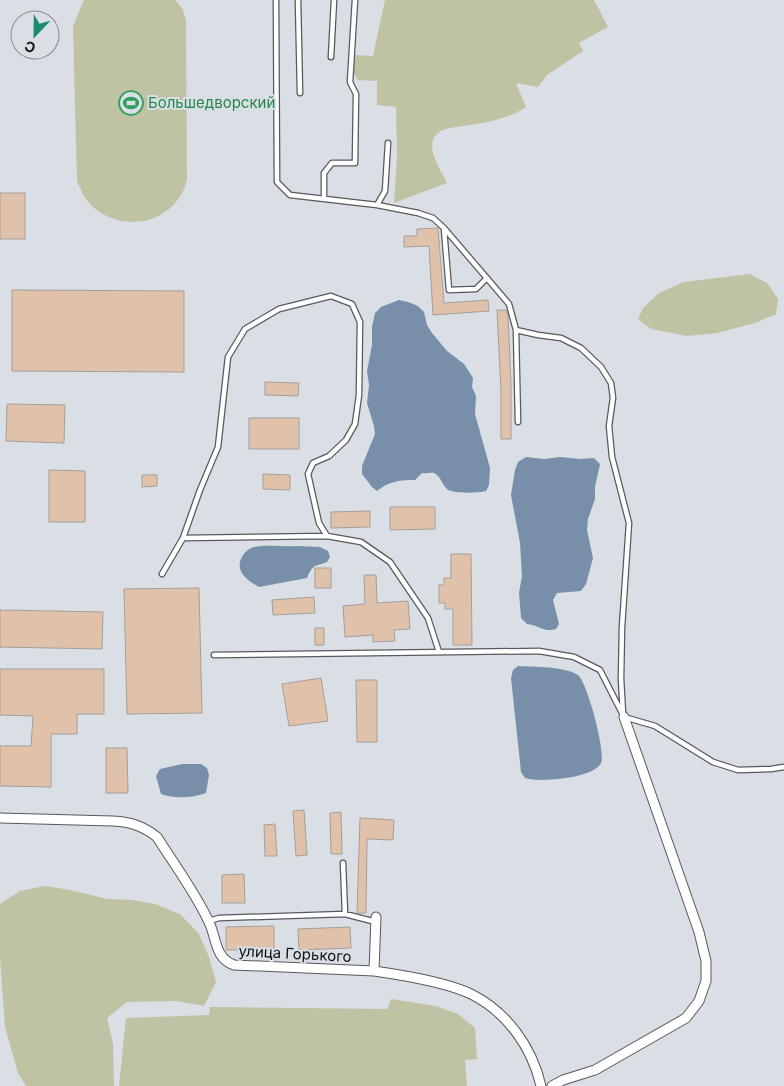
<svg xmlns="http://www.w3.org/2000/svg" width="784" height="1086" font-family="Inter,sans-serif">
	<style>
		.green { fill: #bfc3a4 }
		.water { fill: #778fa8 }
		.building { fill: #e0c2ab; stroke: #a49e99 }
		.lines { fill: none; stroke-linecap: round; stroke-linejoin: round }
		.lane-casing { stroke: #56595f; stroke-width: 7 }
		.street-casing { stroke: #56595f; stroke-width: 11 }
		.lane { stroke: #fff; stroke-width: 4.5 }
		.street { stroke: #fff; stroke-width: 9 }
		.labels { text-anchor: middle; stroke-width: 4; stroke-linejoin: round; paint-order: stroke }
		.leisure-label { font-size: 15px; fill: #27864d; stroke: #dadee5; text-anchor: start }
		.street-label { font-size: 15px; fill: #101214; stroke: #dadee5 }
	</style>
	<rect width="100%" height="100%" fill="#dadee5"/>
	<path class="green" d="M 84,0 L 175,0 L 182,8 L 186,20 L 187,180 C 185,186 183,193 179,198 C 159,227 118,229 93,207 C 85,200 81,190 77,181 L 73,26 Z
		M 385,0 L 594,0 L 608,27 L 579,43 L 583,51 L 547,75 L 538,87 L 516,83 L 526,107 C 502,123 472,124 445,129 C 419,140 439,166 447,183 L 394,203 L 397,156 L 396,107 L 377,105 L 377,81 L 358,80 L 353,72 L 355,55 L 373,56 Z
		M 750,274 L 767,283 L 778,299 L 776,314 L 755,323 L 717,333 L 687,336 L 651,329 L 638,319 L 643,308 L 659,293 L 684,282 Z
		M 45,886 L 70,890 L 107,899 L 132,900 L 155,904 L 180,914 L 199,934 L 209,957 L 216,982 L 204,1006 L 176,1001 L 127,1002 L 107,1018 L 113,1044 L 114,1086 L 26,1086 L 18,1073 L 5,1027 L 0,957 L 0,904 L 20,891 Z
		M 391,999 L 436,1006 L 458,1014 L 475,1028 L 477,1059 L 465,1060 L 467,1086 L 119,1086 L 126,1018 L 209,1015 L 210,1007 L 387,1009 Z"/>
	<path class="water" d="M 399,300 L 408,302 L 418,306 L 424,312 L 427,325 L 432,333 L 447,351 L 464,364 L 473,378 L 472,387 L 476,396 L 475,414 L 490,468 L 489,485 L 486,491 C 479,493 452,494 447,489 C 442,485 441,476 434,473 C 431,472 426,474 422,473 L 415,480 C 401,480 389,481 377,491 L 372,487 L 362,474 L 362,466 L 375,434 L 374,426 L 367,403 L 369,385 L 367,371 L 372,345 L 372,327 L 375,313 L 381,307 Z
		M 526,457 L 544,459 L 560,457 L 580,459 L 594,458 L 600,464 L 595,487 L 595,499 L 588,519 L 587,530 L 593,558 L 586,584 L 581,591 L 557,593 L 553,600 L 559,624 L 556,629 C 545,633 538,625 527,624 L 521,618 L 519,593 L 522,576 L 520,543 L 511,495 L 515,470 L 518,462 Z
		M 298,546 L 320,547 L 328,551 L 330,557 L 327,562 C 315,567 313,563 307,578 L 259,587 C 248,581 234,571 242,557 C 244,553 249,548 254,547 C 267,544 284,547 298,546 Z
		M 518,666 C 534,667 564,666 578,675 C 587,682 606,752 601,763 C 594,778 540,783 525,778 L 521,772 L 511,678 L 513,670 Z
		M 182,764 L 201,764 L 207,768 L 209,775 L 206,793 C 192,798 175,799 161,794 L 156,776 L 160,769 Z"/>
	<path class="building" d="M 0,193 L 25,193 L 25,239 L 0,239 Z
		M 438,228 L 444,303 L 488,300 L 489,311 L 433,315 L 429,246 L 404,247 L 404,236 L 417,236 L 417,229 Z
		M 12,290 L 184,291 L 184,372 L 12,371 Z
		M 497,310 L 506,310 L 508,315 L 511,385 L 511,439 L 501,439 L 501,390 Z
		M 265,382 L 299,383 L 298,396 L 265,395 Z
		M 7,404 L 65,405 L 64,443 L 6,441 Z
		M 249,418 L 299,418 L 299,449 L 249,449 Z
		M 49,470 L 85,471 L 85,522 L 49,522 Z
		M 263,474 L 290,475 L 290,490 L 263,489 Z
		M 142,475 L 157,475 L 157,486 L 142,487 Z
		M 390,507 L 435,507 L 435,529 L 390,530 Z
		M 370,511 L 370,527 L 331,528 L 331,512 Z
		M 451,554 L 471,554 L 472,645 L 453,645 L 453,609 L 445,609 L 445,603 L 439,603 L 439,585 L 444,585 L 444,578 L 451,578 Z
		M 315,568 L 331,568 L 331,588 L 315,588 Z
		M 364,575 L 376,575 L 377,603 L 408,601 L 410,629 L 394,630 L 395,641 L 373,642 L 373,635 L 345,637 L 343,606 L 365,604 Z
		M 199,588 L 202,713 L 127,714 L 124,589 Z
		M 314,597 L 315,613 L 273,615 L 272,600 Z
		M 0,610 L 103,612 L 102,649 L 0,647 Z
		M 315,628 L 324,628 L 324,645 L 315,645 Z
		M 0,669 L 104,669 L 104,714 L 77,714 L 77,734 L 51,734 L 51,787 L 0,786 L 0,746 L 31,746 L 33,716 L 0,715 Z
		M 321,678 L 328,721 L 289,726 L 282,684 Z
		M 356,680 L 377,680 L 377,742 L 357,742 Z
		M 106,748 L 127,748 L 128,793 L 106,793 Z
		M 304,810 L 307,855 L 296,856 L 293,811 Z
		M 341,812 L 342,854 L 331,854 L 330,813 Z
		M 360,818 L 394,820 L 393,840 L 367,839 L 366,913 L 357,913 Z
		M 275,824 L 277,856 L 265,856 L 264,825 Z
		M 244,874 L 245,903 L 222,903 L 222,875 Z
		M 274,926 L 274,950 L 226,950 L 226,927 Z
		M 350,927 L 351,948 L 299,950 L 298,929 Z"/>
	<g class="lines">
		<g class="lane-casing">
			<path id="lane" d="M 276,0 L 277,182 L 290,195 L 377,205 L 418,213 L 433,218 L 444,228 L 509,304 L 516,330 L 518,422
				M 298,0 L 300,93
				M 331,57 L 334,0
				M 324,199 L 324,173 L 332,163 L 355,163 L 356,94 L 350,82 L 355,0
				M 377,205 L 385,191 L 388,143
				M 444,229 L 449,290 L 476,289 L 487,278
				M 516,330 L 538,335 L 561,338 L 581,348 L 601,367 L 611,383 L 613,398 L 609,426 L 612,457 L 629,523 L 622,627 L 621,679 L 623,713
				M 183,538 L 327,536
				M 162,574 L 183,538 L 200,490 L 218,447 L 228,357 L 245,329 L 279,309 L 331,296 L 352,304 L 360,322 L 359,395 L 355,424 L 346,440 L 329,456 L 313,463 L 308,474 L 319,523 L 327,536 L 361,542 L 390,562 L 428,618 L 439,652
				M 214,655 L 539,651 L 574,657 L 600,670 L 624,717 L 655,726 L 713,762 L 738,770 L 771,769 L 784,767
				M 343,863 L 345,914
				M 209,921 L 219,918 L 345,914 L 376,922"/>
		</g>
		<g class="street-casing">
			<path id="street" d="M 0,818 L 113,821 C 131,822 143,826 157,837 C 174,864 194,891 208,920 C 217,937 214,958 234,965 L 374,971 L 376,917
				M 374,971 C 402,975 446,982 471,994 C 507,1012 532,1047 541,1086
				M 552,1086 L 563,1080 L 595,1070 L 686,1018 L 699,1001 L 706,981 L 706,961 L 699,932 L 624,717"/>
		</g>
		<use href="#lane" class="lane"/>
		<use href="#street" class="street"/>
	</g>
	<defs>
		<g id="stadium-ring" transform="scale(1.25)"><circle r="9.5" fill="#dadee5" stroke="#2e9e5b" stroke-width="1.5"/><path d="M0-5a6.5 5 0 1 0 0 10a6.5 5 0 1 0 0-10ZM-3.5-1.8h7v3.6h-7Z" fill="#2e9e5b"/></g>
	</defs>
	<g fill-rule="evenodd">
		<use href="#stadium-ring" x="131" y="103"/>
	</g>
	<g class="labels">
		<g class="leisure-label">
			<text x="148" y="108">Большедворский</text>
		</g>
		<g class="street-label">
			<text transform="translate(295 954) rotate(3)" y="5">улица Горького</text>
		</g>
	</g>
	<g transform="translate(35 35) rotate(202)"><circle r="24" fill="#dadee5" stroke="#898c91"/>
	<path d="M0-4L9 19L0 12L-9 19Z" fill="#1a8c6d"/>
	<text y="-8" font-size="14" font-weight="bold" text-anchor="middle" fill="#101214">С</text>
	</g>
</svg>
